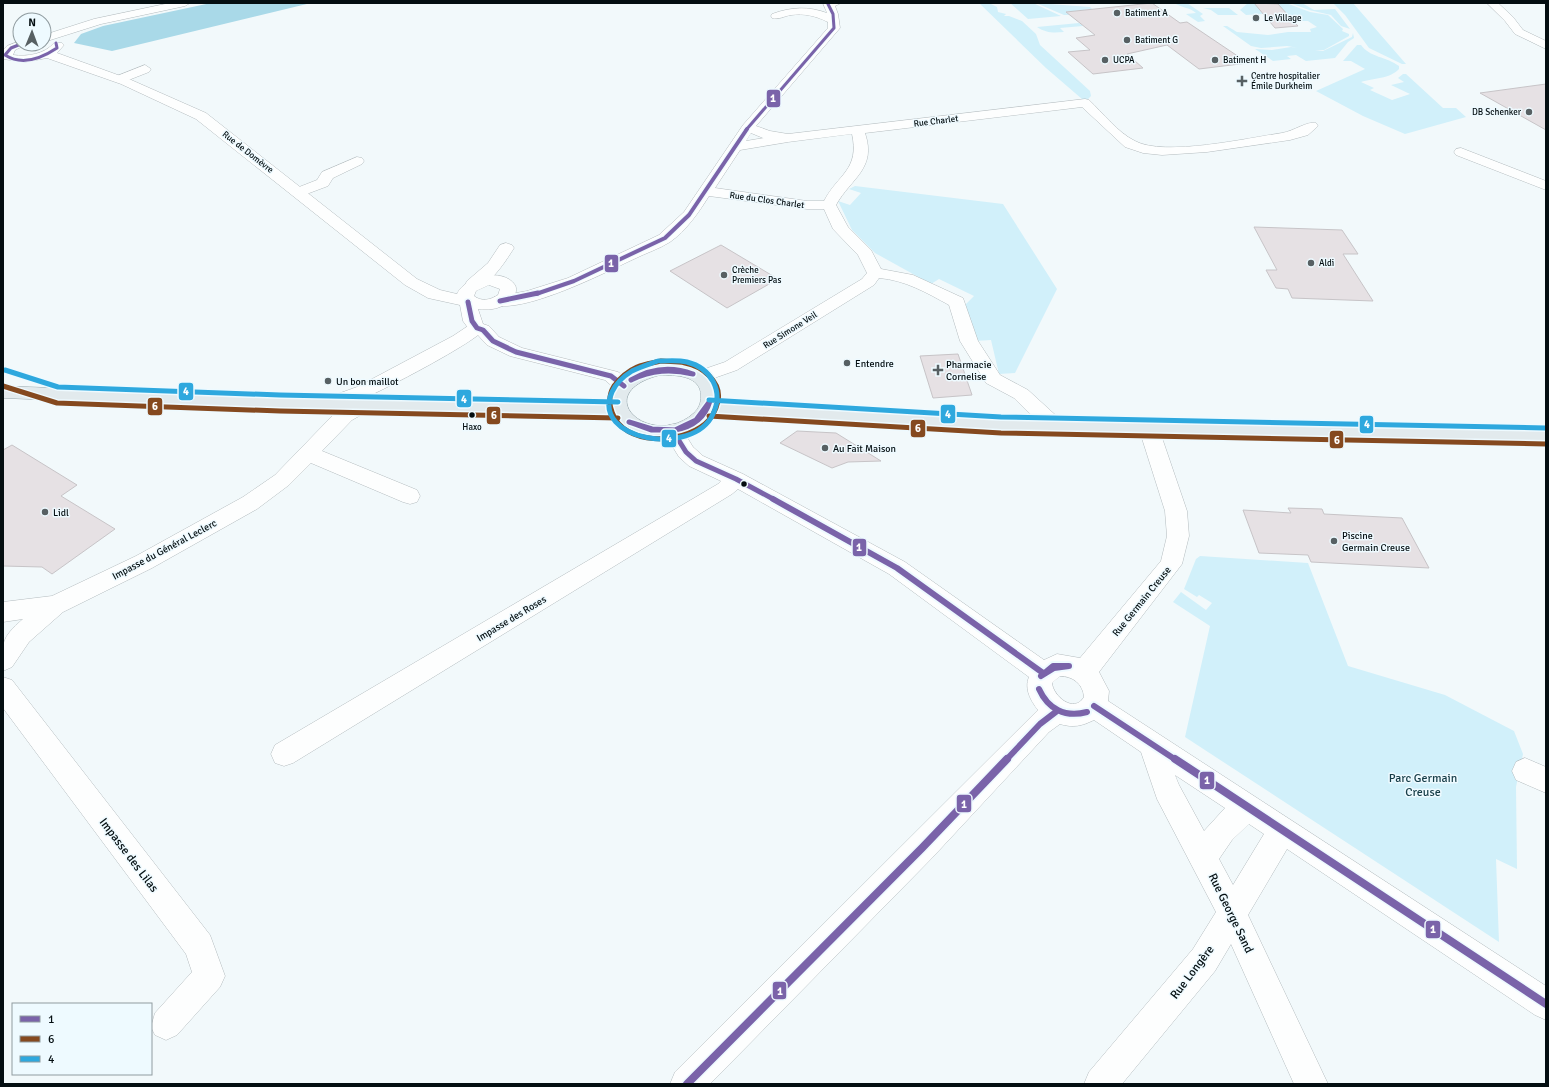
<svg xmlns="http://www.w3.org/2000/svg" width="1549" height="1087" font-family="Signika,sans-serif">
	<style>
		.green { fill: #d1f0fa }
		.forest { fill: #a9d9e8 }
		.building { fill: #e6e1e4; stroke: #c7c4c7 }
		.lines { fill: none; stroke-linecap: round; stroke-linejoin: round }
		.minor-casing { stroke: #b4bcbf; stroke-width: 1 }
		.tertiary-casing { stroke: #b4bcbf; stroke-width: 1 }
		.primary-casing { stroke: #9aaaaf; stroke-width: 1 }
		.minor { fill: #fdfefe; fill-rule: evenodd }
		.tertiary { fill: #fdfefe; fill-rule: evenodd }
		.primary { fill: #e2eaed; fill-rule: evenodd }
		.bus-1-far4-casing { stroke: #eefaff; stroke-width: 4.5 }
		.bus-1-far3-casing { stroke: #eefaff; stroke-width: 6 }
		.bus-1-far2-casing { stroke: #eefaff; stroke-width: 8 }
		.bus-1-far1-casing { stroke: #eefaff; stroke-width: 10 }
		.bus-1-casing { stroke: #eefaff; stroke-width: 11 }
		.bus-2-casing { stroke: #eefaff; stroke-width: 8 }
		.bus-3-casing { stroke: #eefaff; stroke-width: 8 }
		.bus-1-far4 { stroke: #7a63a9; stroke-width: 3 }
		.bus-1-far3 { stroke: #7a63a9; stroke-width: 4 }
		.bus-1-far2 { stroke: #7a63a9; stroke-width: 5 }
		.bus-1-far1 { stroke: #7a63a9; stroke-width: 6 }
		.bus-1 { stroke: #7a63a9; stroke-width: 8 }
		.bus-2 { stroke: #85491f; stroke-width: 5 }
		.bus-3 { stroke: #2ea8de; stroke-width: 5 }
		.poi-dot { fill: #576063; stroke: #eefaff; stroke-width: 1.5 }
		.bus-dot { fill: #040e11; stroke: #eefaff; stroke-width: 1.5 }
		.labels { text-anchor: middle; stroke-width: 3; stroke-linejoin: round; paint-order: stroke }
		.far-poi-label { font-size: 9px; fill: #040e11; stroke: #eefaff; text-anchor: start }
		.far-street-label { font-size: 9px; fill: #040e11; stroke: #eefaff }
		.bus-label { font-size: 9px; fill: #040e11; stroke: #eefaff }
		.poi-label { font-size: 10px; fill: #040e11; stroke: #eefaff; text-anchor: start }
		.street-label { font-size: 10px; fill: #040e11; stroke: #eefaff }
		.near-park-label { font-size: 12px; fill: #163d48; stroke: #eefaff }
		.near-street-label { font-size: 12px; fill: #040e11; stroke: #eefaff }
		.line-badge { stroke: #eefaff; stroke-width: 1.5 }
		.badge-label { font-size: 11px; text-anchor: middle; font-weight: bold; fill: #fff }
	</style>
	<rect width="100%" height="100%" fill="#f2f9fb"/>
	<path class="green" d="M 979,3 L 989,3 L 997,7 L 998,12 L 1006,14 L 1004,16 L 1009,16 L 1022,21 L 1036,34 L 1040,45 L 1090,91 L 1091,96 L 1088,99 L 1082,99 L 1046,68 Z
		M 1010,3 L 1033,3 L 1061,16 L 1028,19 Z
		M 1036,3 L 1090,7 L 1092,9 L 1066,12 L 1070,15 L 1064,15 Z
		M 1174,3 L 1187,3 L 1203,14 L 1200,16 L 1205,21 L 1198,22 L 1186,14 L 1196,13 C 1189,7 1182,8 1174,3 Z
		M 1248,3 L 1286,3 L 1310,12 L 1328,15 L 1343,29 L 1342,31 L 1349,34 L 1349,36 L 1324,50 L 1310,50 L 1287,46 L 1261,48 L 1251,46 L 1223,26 L 1227,26 L 1237,32 L 1268,35 L 1288,32 L 1311,32 L 1310,29 L 1317,27 L 1308,21 L 1291,21 L 1289,16 L 1277,4 L 1255,3 L 1263,14 L 1246,15 L 1240,10 Z
		M 1290,3 L 1302,3 L 1314,10 L 1335,9 L 1350,29 L 1341,26 L 1331,15 L 1309,10 Z
		M 1333,3 L 1353,3 L 1406,64 L 1402,64 L 1369,48 L 1345,15 Z
		M 1203,8 L 1229,8 L 1238,15 L 1218,15 L 1211,10 Z
		M 1079,23 L 1083,26 L 1060,28 L 1064,32 C 1053,33 1046,33 1037,27 Z
		M 1353,33 L 1354,38 L 1348,42 L 1335,58 L 1306,61 L 1296,55 L 1287,56 L 1291,59 L 1273,61 L 1255,49 L 1272,50 L 1291,47 L 1323,51 L 1352,37 Z
		M 1357,45 L 1361,45 C 1369,57 1387,57 1399,66 L 1399,69 C 1390,79 1373,78 1361,82 L 1374,88 L 1370,90 L 1392,100 L 1410,94 L 1391,85 L 1404,82 L 1398,78 L 1403,74 L 1406,74 L 1443,108 L 1456,108 L 1466,117 L 1405,134 L 1363,116 L 1316,91 L 1365,69 L 1351,61 L 1343,61 Z
		M 855,186 L 1003,204 L 1057,289 L 1015,373 L 999,374 L 991,340 L 975,341 L 962,308 L 974,296 L 939,279 L 931,284 L 875,253 L 852,230 L 838,201 L 850,205 L 861,193 L 849,189 Z
		M 1200,556 L 1308,563 L 1348,666 L 1445,695 L 1514,731 L 1523,754 L 1516,787 L 1517,869 L 1496,859 L 1499,942 L 1185,737 L 1210,626 L 1173,602 L 1181,592 L 1206,610 L 1212,603 L 1199,595 L 1197,597 L 1184,589 L 1196,559 Z"/>
	<path class="forest" d="M 211,3 L 311,3 L 112,51 L 74,43 L 81,34 L 103,26 Z"/>
	<path class="building" d="M 1152,3 L 1180,23 L 1187,22 L 1248,63 L 1199,69 L 1167,45 L 1127,54 L 1143,68 L 1093,74 L 1068,52 L 1090,50 L 1076,38 L 1095,35 L 1066,12 Z
		M 1254,3 L 1278,4 L 1298,26 L 1275,28 Z
		M 1546,84 L 1546,130 L 1480,93 Z
		M 1254,227 L 1342,230 L 1358,254 L 1343,254 L 1373,301 L 1292,298 L 1288,289 L 1276,288 L 1266,270 L 1277,270 Z
		M 721,245 L 778,279 L 727,308 L 670,271 Z
		M 958,354 L 972,395 L 933,398 L 920,356 Z
		M 797,431 L 836,433 L 881,461 L 848,462 L 832,468 L 780,443 Z
		M 12,445 L 77,485 L 61,496 L 115,529 L 52,574 L 42,567 L 3,566 L 3,450 Z
		M 1288,508 L 1322,509 L 1324,514 L 1402,518 L 1429,568 L 1311,562 L 1308,555 L 1259,553 L 1243,510 L 1291,513 Z"/>
	<g class="lines">
		<g class="minor-casing">
			<path id="minor" d="M 170,3 L 190,3 L 185,6 L 101,24 L 44,42 L 44,35 L 94,19 Z
				M 823,3 L 841,3 L 835,6 L 838,14 L 840,28 L 756,126 L 770,131 L 788,134 L 1085,99 L 1089,100 C 1103,113 1117,132 1135,141 C 1164,157 1248,138 1282,133 C 1294,131 1307,121 1316,123 L 1318,126 L 1308,135 L 1290,140 L 1207,152 L 1162,155 L 1143,153 L 1125,147 L 1082,107 L 865,133 C 877,169 851,178 836,205 L 848,227 L 871,250 L 881,269 L 913,275 L 963,298 L 978,341 L 1000,375 L 1028,390 L 1063,422 L 1066,427 L 1063,432 L 1056,434 L 1049,432 L 1014,398 L 986,383 L 960,341 L 949,305 C 927,293 905,280 879,278 L 874,285 L 737,370 L 700,383 L 693,381 L 691,377 L 693,373 L 725,362 L 862,279 L 867,273 L 858,255 L 833,229 L 824,209 L 807,209 L 709,196 C 699,212 686,231 670,242 C 659,249 646,253 634,259 C 604,273 526,313 494,305 L 492,301 L 494,297 L 527,291 L 568,278 L 659,235 L 684,212 L 743,125 L 828,28 L 828,22 C 816,16 804,13 791,15 C 784,16 779,20 772,18 L 771,16 L 772,14 C 791,7 808,6 827,13 ZM 751,133 L 763,138 L 764,138 L 746,141 ZM 852,134 C 860,170 838,174 824,201 L 807,201 L 715,188 L 740,150 L 788,142 Z
				M 1487,3 L 1498,3 L 1513,17 L 1523,30 L 1546,41 L 1546,49 L 1515,34 L 1505,21 Z
				M 145,65 L 151,69 L 149,72 L 121,83 L 115,79 L 117,76 Z
				M 1461,148 L 1546,181 L 1546,190 L 1456,155 L 1454,152 L 1456,149 Z
				M 357,157 L 362,158 L 364,161 L 362,164 L 333,178 L 328,186 L 304,195 L 294,195 L 292,192 L 294,189 L 317,180 L 322,172 Z
				M 506,243 L 512,245 L 514,248 C 505,262 486,293 467,289 L 465,285 L 467,281 L 488,263 L 500,245 Z
				M 477,323 L 483,324 L 486,328 C 476,342 382,391 362,399 L 370,400 L 373,405 L 370,410 L 352,420 L 322,451 L 417,490 L 420,496 L 417,502 L 410,504 L 403,502 L 311,463 L 289,485 L 257,509 L 152,568 L 63,612 L 29,642 L 12,667 L 3,671 C 3,642 0,639 23,619 L 3,622 L 3,602 L 52,596 L 136,556 L 243,497 L 275,475 L 338,410 L 351,403 L 339,407 L 332,406 L 330,401 L 332,396 L 357,387 L 453,336 L 471,324 Z
				M 1149,422 L 1156,424 L 1159,429 L 1187,511 L 1189,536 L 1182,564 L 1099,672 L 1109,691 L 1108,701 L 1546,986 L 1546,1020 L 1535,1015 L 1287,849 L 1248,915 L 1328,1084 L 1294,1084 L 1231,944 L 1215,971 L 1122,1084 L 1084,1084 L 1089,1072 L 1193,949 L 1216,912 L 1157,799 L 1141,752 L 1094,720 C 1082,726 1073,728 1060,724 L 1049,732 L 932,858 L 710,1084 L 670,1084 L 675,1072 L 1038,710 C 1031,701 1024,689 1029,677 L 889,574 L 738,489 L 732,494 L 293,763 L 284,766 L 275,763 L 271,754 L 275,745 L 718,484 L 721,481 L 689,466 L 679,457 L 663,431 L 666,426 L 673,424 L 680,426 L 693,447 L 703,456 L 743,474 L 905,562 L 1044,660 L 1057,654 L 1080,658 L 1161,561 L 1167,536 L 1165,511 L 1139,429 L 1142,424 ZM 1060,676 C 1073,676 1083,684 1084,697 C 1074,714 1053,696 1052,683 ZM 1175,775 L 1225,808 L 1204,831 L 1179,785 ZM 1249,824 L 1264,834 L 1233,885 L 1219,859 L 1232,840 Z
				M 3,677 L 12,680 L 210,935 L 225,976 L 220,987 L 177,1035 L 166,1040 L 155,1035 L 151,1027 L 155,1013 L 192,972 L 186,954 L 3,708 Z
				M 1525,758 L 1546,767 L 1546,793 L 1516,780 L 1512,771 L 1516,762 Z"/>
		</g>
		<g class="tertiary-casing">
			<path id="tertiary" d="M 20,41 L 20,44 L 27,44 L 15,50 L 13,55 C 27,57 45,54 54,43 L 62,43 L 64,45 L 57,53 L 129,79 L 206,113 L 417,279 L 440,290 L 457,294 C 465,276 503,267 515,285 C 517,289 516,293 514,296 C 506,308 491,311 478,309 L 483,324 L 489,326 L 499,337 L 522,348 L 618,372 L 631,382 L 633,386 L 631,390 C 619,393 613,387 605,380 L 510,356 L 487,345 L 477,334 L 471,332 L 463,321 L 460,305 L 428,298 L 405,285 L 196,119 L 121,84 L 47,58 L 25,62 L 3,59 L 3,50 L 7,46 ZM 489,285 L 500,289 L 498,295 C 490,300 482,302 474,296 L 476,291 Z"/>
		</g>
		<g class="primary-casing">
			<path id="primary" d="M 660,363 C 684,363 725,369 720,402 L 1001,418 L 1546,429 L 1546,443 L 1001,432 L 714,415 C 697,441 650,445 625,430 C 619,427 616,422 612,416 L 280,409 L 3,398 L 3,386 L 280,397 L 607,403 C 606,378 640,368 660,363 ZM 660,375 C 675,375 701,375 701,396 C 701,403 699,408 694,413 C 652,451 586,394 660,375 Z"/>
		</g>
		<use href="#minor" class="minor"/>
		<use href="#tertiary" class="tertiary"/>
		<use href="#primary" class="primary"/>
		<g class="bus-1-far4-casing">
			<path id="bus-1-far4" d="M 21,44 L 11,48 L 5,55 C 22,66 42,58 57,48 L 56,43
				M 746,130 L 834,28 L 833,14 L 828,4"/>
		</g>
		<g class="bus-1-far3-casing">
			<path id="bus-1-far3" d="M 536,294 L 574,281 L 665,238 L 689,215 L 747,129"/>
		</g>
		<g class="bus-1-far2-casing">
			<path id="bus-1-far2" d="M 500,301 L 538,293
				M 468,302 L 472,321 L 477,328 L 483,330 L 493,341 L 516,352 L 611,376 L 624,386
				M 631,380 C 651,368 672,366 693,374
				M 631,380 C 652,370 671,369 693,374
				M 629,422 L 652,429 L 675,430
				M 629,422 L 651,430 L 675,430
				M 675,430 L 696,420 L 710,401
				M 675,430 C 692,427 705,418 710,401
				M 673,431 L 686,452 L 696,461 L 736,479 L 775,500"/>
		</g>
		<g class="bus-1-far1-casing">
			<path id="bus-1-far1" d="M 773,499 L 897,568 L 1043,673
				M 1041,676 L 1053,666 L 1069,666
				M 1041,676 L 1054,668 L 1069,666
				M 1039,689 C 1048,709 1065,718 1087,712
				M 1094,706 L 1176,760
				M 1006,760 L 1040,724 L 1057,711"/>
		</g>
		<g class="bus-1-casing">
			<path id="bus-1" d="M 1175,759 L 1546,1004
				M 687,1084 L 922,848 L 1007,759"/>
		</g>
		<g class="bus-2-casing">
			<path id="bus-2" d="M 661,361 C 669,362 678,361 685,363 C 702,366 722,382 718,401 C 716,410 712,418 705,424 C 681,444 624,447 612,412 C 609,404 609,394 614,386 C 620,378 628,371 637,367 C 645,364 653,363 661,361 Z
				M 3,386 L 57,403 L 280,411 L 618,418
				M 709,416 L 1001,433 L 1546,444"/>
		</g>
		<g class="bus-3-casing">
			<path id="bus-3" d="M 658,361 C 650,364 640,367 632,371 C 624,376 616,383 612,392 C 590,440 693,458 713,414 C 724,391 711,368 687,362 C 678,360 669,361 660,361
				M 5,370 L 58,387 L 280,395 L 618,402
				M 709,400 L 1001,417 L 1546,428"/>
		</g>
		<use href="#bus-1-far4" class="bus-1-far4"/>
		<use href="#bus-1-far3" class="bus-1-far3"/>
		<use href="#bus-1-far2" class="bus-1-far2"/>
		<use href="#bus-1-far1" class="bus-1-far1"/>
		<use href="#bus-1" class="bus-1"/>
		<use href="#bus-2" class="bus-2"/>
		<use href="#bus-3" class="bus-3"/>
	</g>
	<g class="poi-dot">
		<circle cx="1117" cy="13" r="4"/>
		<circle cx="1256" cy="18" r="4"/>
		<circle cx="1127" cy="40" r="4"/>
		<circle cx="1105" cy="60" r="4"/>
		<circle cx="1215" cy="60" r="4"/>
		<path d="M1240 75h4v4h4v4h-4v4h-4v-4h-4v-4h4z"/>
		<circle cx="1529" cy="112" r="4"/>
		<circle cx="1311" cy="263" r="4"/>
		<circle cx="724" cy="275" r="4"/>
		<circle cx="847" cy="363" r="4"/>
		<path d="M936 364h4v4h4v4h-4v4h-4v-4h-4v-4h4z"/>
		<circle cx="328" cy="381" r="4"/>
		<circle cx="825" cy="448" r="4"/>
		<circle cx="45" cy="512" r="4"/>
		<circle cx="1334" cy="541" r="4"/>
	</g>
	<g class="bus-dot">
		<circle cx="472" cy="415" r="3.5"/>
		<circle cx="744" cy="484" r="3.5"/>
	</g>
	<g class="labels">
		<g class="far-poi-label">
			<text x="1125" y="16">Batiment A</text>
			<text x="1264" y="21">Le Village</text>
			<text x="1135" y="43">Batiment G</text>
			<text x="1113" y="63">UCPA</text>
			<text x="1223" y="63">Batiment H</text>
			<text x="1251" y="79">Centre hospitalier<tspan x="1251" dy="10">Émile Durkheim</tspan></text>
			<text x="1521" y="115" text-anchor="end">DB Schenker</text>
			<text x="1319" y="266">Aldi</text>
			<text x="732" y="273">Crèche<tspan x="732" dy="10">Premiers Pas</tspan></text>
		</g>
		<g class="far-street-label">
			<text transform="translate(936 121) rotate(-7)" y="3">Rue Charlet</text>
			<text transform="translate(248 152) rotate(38)" y="3">Rue de Domèvre</text>
			<text transform="translate(767 200) rotate(8)" y="3">Rue du Clos Charlet</text>
			<text transform="translate(790 330) rotate(-32)" y="3">Rue Simone Veil</text>
		</g>
		<g class="bus-label">
			<text x="472" y="430">Haxo</text>
		</g>
		<g class="poi-label">
			<text x="855" y="367">Entendre</text>
			<text x="946" y="368">Pharmacie<tspan x="946" dy="12">Cornelise</tspan></text>
			<text x="336" y="385">Un bon maillot</text>
			<text x="833" y="452">Au Fait Maison</text>
			<text x="53" y="516">Lidl</text>
			<text x="1342" y="539">Piscine<tspan x="1342" dy="12">Germain Creuse</tspan></text>
		</g>
		<g class="street-label">
			<text transform="translate(164 549) rotate(-28)" y="4">Impasse du Général Leclerc</text>
			<text transform="translate(1141 601) rotate(-51)" y="4">Rue Germain Creuse</text>
			<text transform="translate(511 618) rotate(-31)" y="4">Impasse des Roses</text>
		</g>
		<g class="near-park-label">
			<text x="1423" y="782">Parc Germain<tspan x="1423" dy="14">Creuse</tspan></text>
		</g>
		<g class="near-street-label">
			<text transform="translate(129 855) rotate(53)" y="4">Impasse des Lilas</text>
			<text transform="translate(1231 913) rotate(64)" y="4">Rue George Sand</text>
			<text transform="translate(1192 972) rotate(-53)" y="4">Rue Longère</text>
		</g>
	</g>
	<g class="line-badge">
		<rect x="766" y="89" width="15" height="19" rx="4" fill="#7a63a9"/>
		<rect x="604" y="254" width="15" height="19" rx="4" fill="#7a63a9"/>
		<rect x="178" y="382" width="16" height="19" rx="4" fill="#2ea8de"/>
		<rect x="456" y="389" width="16" height="19" rx="4" fill="#2ea8de"/>
		<rect x="147" y="397" width="16" height="19" rx="4" fill="#85491f"/>
		<rect x="940" y="404" width="16" height="20" rx="4" fill="#2ea8de"/>
		<rect x="486" y="406" width="15" height="19" rx="4" fill="#85491f"/>
		<rect x="1359" y="415" width="15" height="19" rx="4" fill="#2ea8de"/>
		<rect x="910" y="419" width="16" height="19" rx="4" fill="#85491f"/>
		<rect x="661" y="429" width="16" height="19" rx="4" fill="#2ea8de"/>
		<rect x="1329" y="430" width="15" height="19" rx="4" fill="#85491f"/>
		<rect x="852" y="538" width="15" height="19" rx="4" fill="#7a63a9"/>
		<rect x="1199" y="771" width="16" height="19" rx="4" fill="#7a63a9"/>
		<rect x="956" y="794" width="16" height="19" rx="4" fill="#7a63a9"/>
		<rect x="1425" y="920" width="16" height="19" rx="4" fill="#7a63a9"/>
		<rect x="772" y="981" width="15" height="19" rx="4" fill="#7a63a9"/>
	</g>
	<g class="badge-label">
		<text x="773" y="102">1</text>
		<text x="611" y="267">1</text>
		<text x="186" y="395">4</text>
		<text x="464" y="403">4</text>
		<text x="155" y="410">6</text>
		<text x="948" y="418">4</text>
		<text x="494" y="419">6</text>
		<text x="1367" y="428">4</text>
		<text x="918" y="432">6</text>
		<text x="669" y="442">4</text>
		<text x="1337" y="444">6</text>
		<text x="859" y="551">1</text>
		<text x="1207" y="784">1</text>
		<text x="964" y="808">1</text>
		<text x="1433" y="933">1</text>
		<text x="780" y="995">1</text>
	</g>
	<rect width="1549" height="1087" fill="none" stroke="#040e11" stroke-width="8"/>
	<rect x="12" y="1003" width="140" height="72" fill="#eefaff" stroke="#909ca0"/>
	<rect x="20" y="1016" width="20" height="6" fill="#7a63a9" stroke="#909ca0"/>
	<text x="48" y="1023" font-size="12" fill="#040e11">1</text>
	<rect x="20" y="1036" width="20" height="6" fill="#85491f" stroke="#909ca0"/>
	<text x="48" y="1043" font-size="12" fill="#040e11">6</text>
	<rect x="20" y="1056" width="20" height="6" fill="#2ea8de" stroke="#909ca0"/>
	<text x="48" y="1063" font-size="12" fill="#040e11">4</text>
	<g transform="translate(32 32) rotate(1)"><circle r="19" fill="#eefaff" stroke="#909ca0"/>
	<path d="M0-3L7 15L0 10L-7 15Z" fill="#576063"/>
	<text y="-6" font-size="11" font-weight="bold" text-anchor="middle" fill="#040e11">N</text>
	</g>
</svg>
